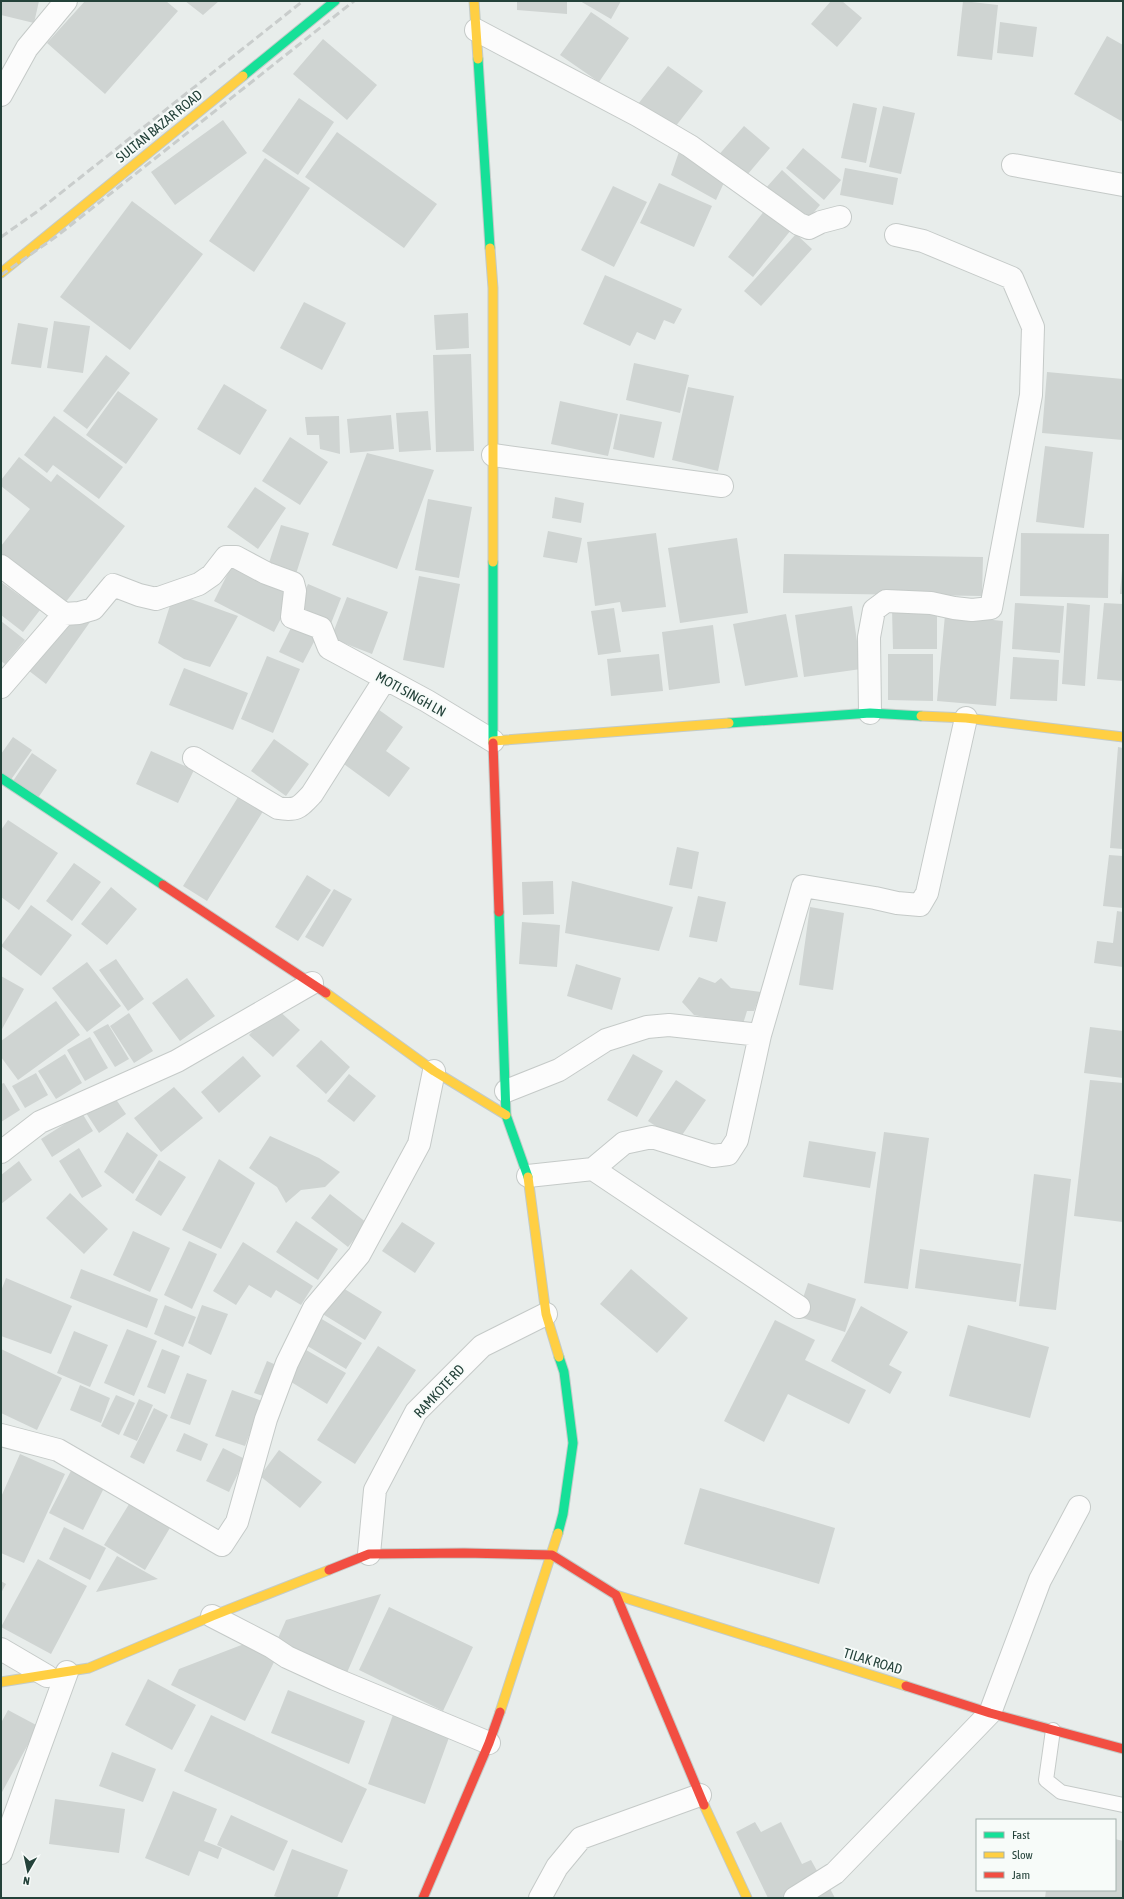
<svg xmlns="http://www.w3.org/2000/svg" width="1124" height="1899" font-family="'Asap Condensed',sans-serif">
	<style>
		.building { fill: #cfd4d2 }
		.lines { fill: none; stroke-linecap: round; stroke-linejoin: round }
		.lane-casing { stroke: #c5cac8; stroke-width: 16 }
		.street-casing { stroke: #c5cac8; stroke-width: 24 }
		.fast-casing { stroke: #c3cbc8; stroke-width: 11 }
		.slow-casing { stroke: #c3cbc8; stroke-width: 11 }
		.jam-casing { stroke: #c3cbc8; stroke-width: 11 }
		.lane { stroke: #fcfcfc; stroke-width: 14 }
		.street { stroke: #fcfcfc; stroke-width: 22 }
		.fast { stroke: #16e098; stroke-width: 9 }
		.slow { stroke: #ffcf43; stroke-width: 9 }
		.jam { stroke: #f24e42; stroke-width: 9 }
		.rail { stroke: #c9cdcc; stroke-width: 3; stroke-dasharray: 8 4; stroke-linecap: butt }
		.labels { text-anchor: middle; stroke-width: 4; stroke-linejoin: round; paint-order: stroke }
		.street-label { font-size: 14px; fill: #24423a; stroke: #f7fbf9 }
	</style>
	<rect width="100%" height="100%" fill="#e8edeb"/>
	<path class="building" d="M 1,1 L 39,1 L 34,23 L 1,15 Z
		M 85,1 L 166,1 L 178,11 L 105,94 L 47,43 Z
		M 185,1 L 219,1 L 203,15 Z
		M 517,1 L 567,1 L 567,14 L 517,10 Z
		M 580,1 L 621,1 L 611,19 Z
		M 831,1 L 842,1 L 862,18 L 837,47 L 811,24 Z
		M 963,1 L 998,5 L 992,60 L 957,56 Z
		M 591,12 L 629,38 L 599,82 L 560,55 Z
		M 1000,22 L 1037,27 L 1033,57 L 997,53 Z
		M 1107,36 L 1123,45 L 1123,122 L 1074,94 Z
		M 323,39 L 377,85 L 347,120 L 293,74 Z
		M 668,66 L 703,91 L 672,131 L 638,104 Z
		M 299,98 L 334,122 L 298,175 L 262,151 Z
		M 853,103 L 877,108 L 866,163 L 841,158 Z
		M 883,106 L 915,113 L 901,174 L 869,167 Z
		M 223,120 L 247,153 L 175,205 L 151,172 Z
		M 744,126 L 770,148 L 742,181 L 716,158 Z
		M 337,132 L 437,204 L 404,248 L 305,177 Z
		M 681,146 L 727,176 L 716,200 L 671,175 Z
		M 803,148 L 841,180 L 824,200 L 786,168 Z
		M 265,158 L 310,188 L 254,272 L 209,241 Z
		M 845,168 L 898,178 L 893,205 L 840,195 Z
		M 782,170 L 820,205 L 804,224 L 765,189 Z
		M 659,183 L 712,206 L 694,247 L 640,223 Z
		M 613,186 L 647,202 L 614,267 L 581,250 Z
		M 132,201 L 203,254 L 130,350 L 60,297 Z
		M 765,210 L 791,230 L 753,277 L 728,257 Z
		M 796,234 L 812,249 L 761,306 L 744,291 Z
		M 605,275 L 682,309 L 674,324 L 664,320 L 655,340 L 637,332 L 630,346 L 583,324 Z
		M 304,302 L 346,323 L 322,370 L 280,348 Z
		M 468,313 L 469,348 L 436,350 L 434,315 Z
		M 54,321 L 90,326 L 83,373 L 47,368 Z
		M 18,323 L 48,328 L 41,368 L 11,364 Z
		M 471,354 L 474,451 L 436,452 L 433,355 Z
		M 106,355 L 130,373 L 87,429 L 63,411 Z
		M 634,363 L 689,375 L 680,413 L 626,400 Z
		M 1047,372 L 1123,379 L 1123,440 L 1042,433 Z
		M 224,384 L 267,410 L 240,455 L 197,429 Z
		M 688,387 L 734,396 L 718,471 L 672,460 Z
		M 118,391 L 158,419 L 126,464 L 86,435 Z
		M 560,401 L 618,414 L 608,456 L 551,444 Z
		M 428,411 L 431,450 L 399,452 L 396,413 Z
		M 620,414 L 662,422 L 654,458 L 613,449 Z
		M 391,415 L 394,449 L 350,453 L 347,419 Z
		M 54,416 L 123,467 L 99,499 L 53,465 L 47,473 L 24,455 Z
		M 339,416 L 340,454 L 320,449 L 319,435 L 307,435 L 305,417 Z
		M 290,437 L 328,462 L 300,505 L 262,481 Z
		M 1045,446 L 1093,452 L 1084,528 L 1036,522 Z
		M 367,453 L 434,470 L 397,569 L 332,545 Z
		M 19,457 L 51,482 L 57,474 L 125,526 L 65,603 L 1,553 L 1,546 L 30,509 L 1,486 L 1,480 Z
		M 255,487 L 286,508 L 258,549 L 227,527 Z
		M 555,497 L 584,503 L 581,523 L 552,518 Z
		M 428,499 L 472,507 L 459,578 L 415,570 Z
		M 281,525 L 309,533 L 296,574 L 268,566 Z
		M 548,531 L 582,538 L 577,563 L 543,557 Z
		M 656,533 L 666,607 L 622,612 L 620,602 L 595,606 L 587,542 Z
		M 1021,533 L 1109,534 L 1108,598 L 1020,596 Z
		M 737,538 L 748,613 L 680,623 L 668,548 Z
		M 784,554 L 983,557 L 982,596 L 783,593 Z
		M 234,561 L 295,591 L 274,632 L 214,601 Z
		M 1122,570 L 1123,570 L 1123,594 L 1120,594 Z
		M 419,576 L 460,584 L 444,668 L 403,660 Z
		M 1,582 L 40,610 L 23,632 L 1,615 Z
		M 308,584 L 341,598 L 330,626 L 296,612 Z
		M 174,593 L 238,616 L 210,667 L 184,659 L 158,643 Z
		M 347,597 L 388,612 L 372,654 L 331,638 Z
		M 1015,603 L 1064,606 L 1060,653 L 1012,649 Z
		M 1067,603 L 1090,605 L 1085,686 L 1062,684 Z
		M 1104,603 L 1123,604 L 1123,681 L 1097,679 Z
		M 852,606 L 861,669 L 804,677 L 795,615 Z
		M 614,608 L 621,652 L 598,655 L 591,611 Z
		M 892,609 L 937,611 L 937,649 L 893,649 Z
		M 786,614 L 798,677 L 745,686 L 733,624 Z
		M 945,615 L 1003,621 L 996,706 L 937,701 Z
		M 63,618 L 90,622 L 46,684 L 24,667 Z
		M 295,620 L 319,632 L 303,663 L 279,652 Z
		M 1,621 L 25,640 L 5,664 L 1,661 Z
		M 713,625 L 720,683 L 669,690 L 662,632 Z
		M 659,654 L 663,691 L 611,696 L 607,659 Z
		M 888,654 L 933,654 L 933,701 L 888,700 Z
		M 267,656 L 300,669 L 273,733 L 241,719 Z
		M 1013,657 L 1059,660 L 1057,701 L 1010,699 Z
		M 184,668 L 248,693 L 233,730 L 169,705 Z
		M 375,707 L 403,727 L 386,751 L 410,768 L 389,797 L 337,759 Z
		M 13,737 L 32,750 L 10,781 L 1,774 L 1,754 Z
		M 274,739 L 309,764 L 286,796 L 251,771 Z
		M 1118,747 L 1123,748 L 1123,849 L 1110,848 Z
		M 151,751 L 194,770 L 178,803 L 136,784 Z
		M 32,753 L 57,770 L 38,798 L 13,781 Z
		M 243,789 L 267,805 L 207,901 L 183,886 Z
		M 8,820 L 58,853 L 19,910 L 1,897 L 1,830 Z
		M 677,847 L 699,852 L 692,889 L 669,885 Z
		M 1109,855 L 1123,856 L 1123,908 L 1103,906 Z
		M 74,863 L 101,882 L 72,921 L 46,901 Z
		M 307,875 L 331,890 L 298,941 L 275,927 Z
		M 553,881 L 554,914 L 523,915 L 522,882 Z
		M 572,881 L 673,907 L 659,951 L 565,933 Z
		M 111,887 L 137,909 L 107,945 L 81,924 Z
		M 334,889 L 352,899 L 323,947 L 305,937 Z
		M 698,896 L 726,902 L 717,942 L 689,937 Z
		M 31,905 L 72,935 L 41,976 L 1,946 Z
		M 810,907 L 844,913 L 833,990 L 799,985 Z
		M 1117,911 L 1123,912 L 1123,967 L 1094,963 L 1097,941 L 1113,943 Z
		M 522,922 L 560,925 L 557,967 L 519,964 Z
		M 116,959 L 144,999 L 128,1011 L 99,970 Z
		M 87,962 L 121,1006 L 87,1032 L 52,988 Z
		M 576,964 L 621,978 L 612,1010 L 567,996 Z
		M 1,976 L 24,989 L 1,1031 Z
		M 699,977 L 715,983 L 721,978 L 731,988 L 761,992 L 754,1011 L 747,1011 L 743,1024 L 694,1015 L 682,1002 Z
		M 187,978 L 215,1016 L 180,1041 L 152,1003 Z
		M 56,1001 L 80,1035 L 18,1080 L 1,1057 L 1,1041 Z
		M 275,1007 L 300,1030 L 273,1057 L 249,1035 Z
		M 129,1013 L 153,1051 L 134,1063 L 110,1026 Z
		M 108,1024 L 129,1059 L 115,1067 L 93,1032 Z
		M 1090,1027 L 1123,1031 L 1123,1078 L 1084,1073 Z
		M 90,1037 L 108,1068 L 85,1081 L 67,1050 Z
		M 321,1040 L 350,1067 L 326,1094 L 296,1066 Z
		M 65,1054 L 82,1083 L 56,1099 L 38,1071 Z
		M 633,1054 L 663,1071 L 637,1117 L 607,1100 Z
		M 243,1056 L 261,1076 L 219,1113 L 201,1092 Z
		M 36,1073 L 48,1095 L 25,1108 L 12,1086 Z
		M 349,1074 L 376,1096 L 354,1122 L 327,1101 Z
		M 676,1080 L 706,1100 L 678,1141 L 648,1121 Z
		M 1090,1080 L 1123,1083 L 1123,1222 L 1074,1216 Z
		M 4,1083 L 20,1110 L 1,1122 L 1,1084 Z
		M 174,1087 L 203,1118 L 161,1152 L 134,1118 Z
		M 113,1095 L 126,1114 L 99,1133 L 86,1113 Z
		M 82,1113 L 93,1131 L 52,1157 L 41,1139 Z
		M 127,1132 L 158,1155 L 133,1194 L 104,1172 Z
		M 884,1132 L 929,1138 L 908,1289 L 864,1283 Z
		M 270,1136 L 319,1158 L 340,1172 L 325,1187 L 301,1190 L 286,1203 L 277,1187 L 249,1168 Z
		M 809,1141 L 876,1152 L 870,1188 L 803,1177 Z
		M 79,1148 L 102,1186 L 82,1198 L 59,1161 Z
		M 219,1159 L 255,1183 L 221,1249 L 182,1230 Z
		M 159,1160 L 186,1177 L 161,1216 L 135,1200 Z
		M 19,1161 L 32,1180 L 1,1204 L 1,1175 Z
		M 1034,1174 L 1071,1179 L 1056,1310 L 1019,1306 Z
		M 70,1193 L 108,1229 L 84,1254 L 46,1218 Z
		M 330,1194 L 367,1223 L 348,1247 L 311,1218 Z
		M 296,1221 L 338,1249 L 318,1280 L 276,1252 Z
		M 402,1222 L 435,1243 L 415,1273 L 382,1251 Z
		M 133,1231 L 170,1248 L 150,1292 L 113,1275 Z
		M 189,1241 L 217,1254 L 192,1309 L 164,1295 Z
		M 243,1242 L 313,1286 L 301,1305 L 276,1290 L 271,1298 L 249,1285 L 236,1305 L 213,1291 Z
		M 920,1249 L 1021,1264 L 1016,1302 L 915,1288 Z
		M 81,1269 L 158,1299 L 147,1328 L 70,1298 Z
		M 631,1269 L 688,1318 L 657,1353 L 600,1304 Z
		M 6,1278 L 72,1306 L 51,1354 L 1,1336 L 1,1291 Z
		M 808,1283 L 856,1299 L 845,1332 L 797,1316 Z
		M 338,1285 L 382,1312 L 365,1340 L 321,1313 Z
		M 165,1305 L 196,1317 L 183,1347 L 154,1334 Z
		M 202,1305 L 228,1314 L 211,1355 L 188,1343 Z
		M 861,1306 L 908,1332 L 889,1365 L 902,1372 L 890,1394 L 831,1361 Z
		M 320,1318 L 362,1343 L 346,1369 L 304,1344 Z
		M 775,1320 L 815,1340 L 805,1360 L 866,1390 L 849,1424 L 788,1394 L 764,1442 L 724,1421 Z
		M 968,1325 L 1049,1347 L 1030,1418 L 949,1396 Z
		M 127,1329 L 157,1341 L 134,1396 L 104,1383 Z
		M 74,1331 L 108,1345 L 90,1387 L 57,1373 Z
		M 378,1346 L 416,1370 L 355,1464 L 317,1440 Z
		M 301,1347 L 346,1373 L 327,1404 L 283,1377 Z
		M 1,1349 L 62,1378 L 37,1430 L 1,1413 Z
		M 162,1349 L 180,1356 L 165,1394 L 147,1387 Z
		M 267,1361 L 281,1367 L 269,1398 L 254,1393 Z
		M 187,1373 L 207,1380 L 190,1425 L 170,1418 Z
		M 80,1385 L 110,1398 L 101,1423 L 70,1410 Z
		M 232,1390 L 262,1401 L 245,1446 L 215,1436 Z
		M 116,1395 L 135,1403 L 119,1435 L 101,1426 Z
		M 139,1399 L 153,1405 L 137,1441 L 123,1435 Z
		M 154,1408 L 168,1415 L 144,1464 L 130,1457 Z
		M 184,1433 L 208,1444 L 201,1461 L 176,1451 Z
		M 223,1448 L 245,1459 L 229,1492 L 206,1481 Z
		M 279,1450 L 322,1482 L 300,1508 L 260,1476 Z
		M 20,1454 L 65,1474 L 24,1563 L 1,1553 L 1,1497 Z
		M 74,1465 L 107,1482 L 83,1530 L 49,1513 Z
		M 700,1488 L 835,1528 L 819,1584 L 684,1544 Z
		M 134,1496 L 174,1521 L 145,1570 L 104,1545 Z
		M 64,1527 L 106,1548 L 90,1580 L 49,1559 Z
		M 117,1556 L 158,1579 L 96,1592 Z
		M 38,1559 L 87,1586 L 51,1654 L 1,1627 Z
		M 1,1581 L 6,1584 L 1,1593 Z
		M 381,1594 L 346,1675 L 275,1645 L 286,1620 Z
		M 389,1607 L 473,1647 L 443,1711 L 359,1670 Z
		M 244,1644 L 278,1654 L 245,1721 L 171,1685 L 179,1669 Z
		M 148,1679 L 196,1705 L 172,1750 L 125,1725 Z
		M 288,1690 L 365,1721 L 349,1764 L 271,1733 Z
		M 8,1710 L 38,1726 L 1,1794 L 1,1723 Z
		M 394,1712 L 451,1732 L 425,1804 L 368,1784 Z
		M 211,1715 L 367,1789 L 342,1843 L 184,1771 Z
		M 112,1752 L 156,1769 L 143,1802 L 99,1786 Z
		M 173,1791 L 217,1809 L 204,1841 L 222,1848 L 218,1859 L 199,1851 L 189,1876 L 145,1858 Z
		M 55,1799 L 125,1809 L 119,1853 L 49,1844 Z
		M 231,1815 L 288,1841 L 274,1871 L 217,1845 Z
		M 755,1822 L 761,1832 L 781,1822 L 802,1864 L 811,1860 L 821,1878 L 780,1898 L 768,1898 L 736,1832 Z
		M 1115,1839 L 1123,1841 L 1123,1898 L 1045,1898 L 1046,1890 L 1115,1890 Z
		M 292,1849 L 348,1870 L 337,1898 L 280,1898 L 274,1896 Z
		M 827,1883 L 835,1898 L 797,1898 Z"/>
	<g class="lines">
		<g class="lane-casing">
			<path id="lane" d="M 1053,1730 L 1046,1780 L 1061,1792 L 1123,1805"/>
		</g>
		<g class="street-casing">
			<path id="street" d="M 476,30 L 637,115 L 690,146 L 799,224 L 809,228 L 821,222 L 840,217
				M 1,95 L 27,48 L 66,1
				M 1013,165 L 1123,185
				M 493,455 L 722,486
				M 1,566 L 64,614 L 79,613 L 93,609 L 113,585 L 139,595 L 156,599 L 199,584 L 212,575 L 226,557 L 236,557 L 266,573 L 293,583 L 295,591 L 292,617 L 321,628 L 329,648 L 427,701 L 493,741
				M 1,687 L 64,614
				M 870,713 L 869,637 L 874,610 L 886,601 L 931,603 L 954,608 L 972,610 L 991,608 L 1031,395 L 1033,327 L 1012,278 L 923,241 L 896,235
				M 194,758 L 278,808 C 297,811 299,808 312,794 L 385,679
				M 506,1091 L 559,1070 L 606,1040 L 647,1027 L 669,1025 L 760,1035
				M 1,1152 L 40,1122 L 177,1061 L 312,983
				M 593,1169 L 624,1143 L 652,1137 L 713,1156 L 728,1154 L 737,1140 L 760,1035 L 803,886 L 875,898 L 897,903 L 920,905 L 927,893 L 966,718
				M 528,1176 L 593,1169 L 799,1307
				M 1,1435 L 58,1450 L 222,1545 L 237,1522 L 266,1419 L 287,1363 L 314,1308 L 359,1255 L 419,1144 L 434,1071
				M 369,1554 L 375,1490 L 416,1412 L 482,1346 L 546,1314
				M 212,1616 L 272,1647 L 287,1657 L 335,1679 L 489,1743
				M 1,1649 L 47,1676
				M 1,1853 L 67,1672
				M 540,1898 L 557,1867 L 581,1838 L 700,1795
				M 795,1898 L 835,1873 L 990,1713 L 1040,1580 L 1079,1507"/>
		</g>
		<g class="fast-casing">
			<path id="fast" d="M 478,59 L 490,248
				M 243,76 L 335,1
				M 493,562 L 493,743
				M 729,723 L 870,713 L 921,716
				M 1,778 L 163,885
				M 499,912 L 506,1115 L 528,1177
				M 558,1533 L 563,1514 L 573,1443 L 564,1372 L 559,1357"/>
		</g>
		<g class="slow-casing">
			<path id="slow" d="M 474,1 L 478,59
				M 490,248 L 493,288 L 493,562
				M 1,273 L 243,76
				M 921,716 L 966,718 L 1123,737
				M 493,741 L 729,723
				M 326,993 L 434,1071 L 506,1115
				M 528,1177 L 546,1314 L 559,1357
				M 616,1595 L 906,1686
				M 1,1682 L 89,1668 L 212,1616 L 329,1570
				M 500,1712 L 558,1533
				M 704,1805 L 747,1898"/>
		</g>
		<g class="jam-casing">
			<path id="jam" d="M 493,743 L 499,912
				M 163,885 L 326,993
				M 329,1570 L 369,1554 L 464,1553 L 552,1555 L 616,1595
				M 616,1595 L 704,1805
				M 906,1686 L 990,1713 L 1123,1749
				M 423,1898 L 489,1743 L 500,1712"/>
		</g>
		<use href="#lane" class="lane"/>
		<use href="#street" class="street"/>
		<use href="#fast" class="fast"/>
		<use href="#slow" class="slow"/>
		<use href="#jam" class="jam"/>
		<path class="rail" d="M 1,237 L 38,211 L 303,1
			M 1,275 L 57,236 L 354,1"/>
	</g>
	<g class="labels">
		<g class="street-label">
			<text transform="translate(159 126) rotate(-39)" y="5">SULTAN BAZAR ROAD</text>
			<text transform="translate(411 694) rotate(29)" y="5">MOTI SINGH LN</text>
			<text transform="translate(439 1391) rotate(-47)" y="5">RAMKOTE RD</text>
			<text transform="translate(873 1661) rotate(17)" y="5">TILAK ROAD</text>
		</g>
	</g>
	<rect width="1124" height="1899" fill="none" stroke="#24423a" stroke-width="4"/>
	<rect x="976" y="1819" width="140" height="72" fill="#f7fbf9" stroke="#a3b1ad"/>
	<rect x="984" y="1832" width="20" height="6" fill="#16e098" stroke="#a3b1ad"/>
	<text x="1012" y="1839" font-size="12" fill="#24423a">Fast</text>
	<rect x="984" y="1852" width="20" height="6" fill="#ffcf43" stroke="#a3b1ad"/>
	<text x="1012" y="1859" font-size="12" fill="#24423a">Slow</text>
	<rect x="984" y="1872" width="20" height="6" fill="#f24e42" stroke="#a3b1ad"/>
	<text x="1012" y="1879" font-size="12" fill="#24423a">Jam</text>
	<g transform="translate(28 1871) rotate(189)" stroke="#f7fbf9" stroke-width="3" paint-order="stroke">
	<path d="M0-3L7 15L0 10L-7 15Z" fill="#24423a"/>
	<text y="-6" font-size="11" font-weight="bold" text-anchor="middle" fill="#24423a">N</text>
	</g>
</svg>
